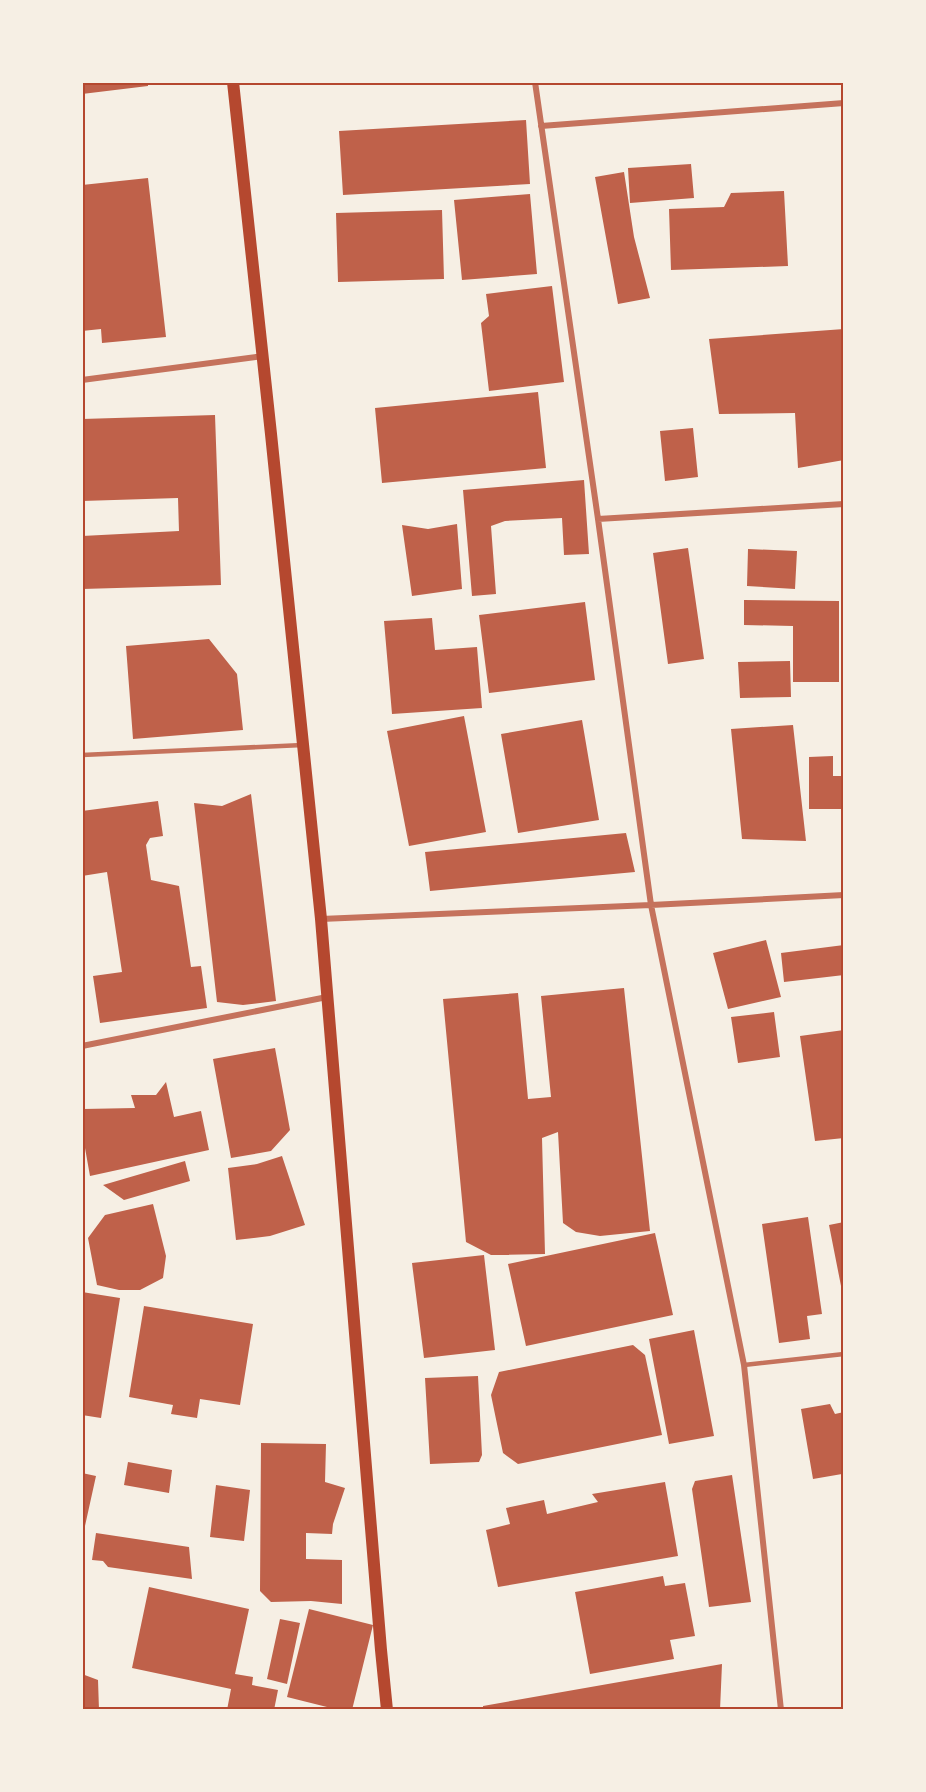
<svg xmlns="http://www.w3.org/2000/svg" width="926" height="1792" font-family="'Roboto Serif',serif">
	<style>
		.building { fill: #bf614a }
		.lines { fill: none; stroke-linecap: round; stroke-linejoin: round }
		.service { stroke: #c5725c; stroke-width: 4.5 }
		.minor { stroke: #c5725c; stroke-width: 6 }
		.secondary { stroke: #b5482f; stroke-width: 12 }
		.neatline { fill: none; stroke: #b5482f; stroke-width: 2 }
	</style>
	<rect width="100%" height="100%" fill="#f6efe4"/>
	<path class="building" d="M 82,82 L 148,82 L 148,86 L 82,94 Z
		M 526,120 L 530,184 L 343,195 L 339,131 Z
		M 691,164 L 694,198 L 630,203 L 628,168 Z
		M 624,172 L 634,237 L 650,298 L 618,304 L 595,177 Z
		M 148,178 L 166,337 L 102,343 L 101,329 L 82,331 L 82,185 Z
		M 784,191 L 788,266 L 671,270 L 669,209 L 724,207 L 731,193 Z
		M 530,194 L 537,274 L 462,280 L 454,200 Z
		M 442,210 L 444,279 L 338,282 L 336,213 Z
		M 552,286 L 564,382 L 489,391 L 481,323 L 489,316 L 486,294 Z
		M 844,329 L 844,460 L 798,468 L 795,413 L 719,414 L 709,339 Z
		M 538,392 L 546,468 L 382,483 L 375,408 Z
		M 215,415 L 221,585 L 82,589 L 82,536 L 179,531 L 178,498 L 82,501 L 82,419 Z
		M 693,428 L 698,477 L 665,481 L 660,431 Z
		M 584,480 L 589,554 L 564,555 L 562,518 L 505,521 L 491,526 L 496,594 L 472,596 L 463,490 Z
		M 457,524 L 462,589 L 412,596 L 402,525 L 428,529 Z
		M 688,548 L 704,659 L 668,664 L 653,553 Z
		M 748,549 L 797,551 L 795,589 L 747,586 Z
		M 744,600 L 839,601 L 839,682 L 793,682 L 793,626 L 744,625 Z
		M 585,602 L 595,680 L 489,693 L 479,615 Z
		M 432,618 L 435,650 L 477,647 L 482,708 L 392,714 L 384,621 Z
		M 209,639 L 237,674 L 243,730 L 133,739 L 126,646 Z
		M 790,661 L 791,697 L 740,698 L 738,662 Z
		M 464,716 L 486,832 L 409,846 L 387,731 Z
		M 582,720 L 599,820 L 518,833 L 501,734 Z
		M 793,725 L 806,841 L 742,839 L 731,729 Z
		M 833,756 L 833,776 L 844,776 L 844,809 L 809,809 L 809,757 Z
		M 251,794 L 276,1001 L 243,1005 L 217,1002 L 194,803 L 222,806 Z
		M 158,801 L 163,836 L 150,838 L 146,845 L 151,880 L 179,886 L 191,967 L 201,966 L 207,1008 L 100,1023 L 93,976 L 122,972 L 107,872 L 82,876 L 82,811 Z
		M 626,833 L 635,872 L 430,891 L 425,852 Z
		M 766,940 L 781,997 L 728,1009 L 713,953 Z
		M 844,945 L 844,975 L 784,982 L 781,953 Z
		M 624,988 L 650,1231 L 600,1236 L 576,1232 L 563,1223 L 558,1132 L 542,1138 L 545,1254 L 491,1255 L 466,1242 L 443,999 L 518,993 L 528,1099 L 551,1097 L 541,996 Z
		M 774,1012 L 780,1057 L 738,1063 L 731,1017 Z
		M 844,1030 L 844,1138 L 815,1141 L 800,1036 Z
		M 275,1048 L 290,1130 L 271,1151 L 231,1158 L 213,1059 Z
		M 166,1082 L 174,1117 L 201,1111 L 209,1150 L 90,1176 L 85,1148 L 83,1109 L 135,1108 L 131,1095 L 156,1095 Z
		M 282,1156 L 305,1225 L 270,1236 L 236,1240 L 228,1168 L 257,1164 Z
		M 185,1161 L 190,1181 L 124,1200 L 103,1185 Z
		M 153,1204 L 166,1256 L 163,1278 L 140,1290 L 119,1290 L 97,1285 L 88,1238 L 105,1215 Z
		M 808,1217 L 822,1314 L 807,1316 L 810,1339 L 779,1343 L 762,1224 Z
		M 844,1222 L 844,1291 L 842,1291 L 829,1225 Z
		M 655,1233 L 673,1315 L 526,1346 L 508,1264 Z
		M 484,1255 L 495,1350 L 424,1358 L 412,1263 Z
		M 82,1292 L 120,1298 L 101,1418 L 82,1415 Z
		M 144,1306 L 253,1324 L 240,1405 L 200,1399 L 197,1418 L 171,1414 L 173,1405 L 129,1397 Z
		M 694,1330 L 714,1436 L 669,1444 L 649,1339 Z
		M 633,1345 L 645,1355 L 662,1435 L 518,1464 L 503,1453 L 491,1395 L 499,1372 Z
		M 478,1376 L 482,1455 L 479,1462 L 430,1464 L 425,1378 Z
		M 830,1404 L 835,1414 L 844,1412 L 844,1470 L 842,1474 L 813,1479 L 801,1409 Z
		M 261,1443 L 326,1444 L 325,1482 L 345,1488 L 333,1524 L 332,1534 L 306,1533 L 306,1559 L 342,1560 L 342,1604 L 311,1601 L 271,1602 L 260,1591 Z
		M 128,1462 L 172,1470 L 169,1493 L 124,1485 Z
		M 82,1473 L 96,1476 L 83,1535 L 82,1535 Z
		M 732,1475 L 751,1602 L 709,1607 L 692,1489 L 695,1481 Z
		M 665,1482 L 678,1556 L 498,1587 L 486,1530 L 510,1524 L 506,1508 L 544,1500 L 547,1514 L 598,1502 L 592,1494 Z
		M 216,1485 L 250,1490 L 244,1541 L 210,1537 Z
		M 96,1533 L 189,1547 L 192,1579 L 108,1567 L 103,1561 L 92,1560 Z
		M 663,1576 L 665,1586 L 685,1583 L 695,1636 L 670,1640 L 674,1659 L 590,1674 L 575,1592 Z
		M 149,1587 L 249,1609 L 235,1674 L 253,1677 L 252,1685 L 278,1690 L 274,1710 L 227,1710 L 231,1689 L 132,1668 Z
		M 309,1609 L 373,1625 L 352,1710 L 339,1710 L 287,1697 Z
		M 280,1619 L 300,1623 L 287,1684 L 267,1679 Z
		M 722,1664 L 720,1710 L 483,1710 L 483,1706 Z
		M 82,1674 L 98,1680 L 99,1710 L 82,1710 Z"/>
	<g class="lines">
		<path class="service" d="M 82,755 L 303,745
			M 744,1365 L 844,1354"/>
		<path class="minor" d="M 535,82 L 598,519 L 651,905 L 744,1365 L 781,1710
			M 541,126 L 844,103
			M 82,380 L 263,356
			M 598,519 L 844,504
			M 321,919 L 651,905 L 844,895
			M 82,1046 L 327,997"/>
		<path class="secondary" d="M 233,82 L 271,434 L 321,919 L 381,1650 L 387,1710"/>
	</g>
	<rect width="926" height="1792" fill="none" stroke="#f6efe4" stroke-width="168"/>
	<rect x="84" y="84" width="758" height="1624" class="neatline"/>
</svg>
